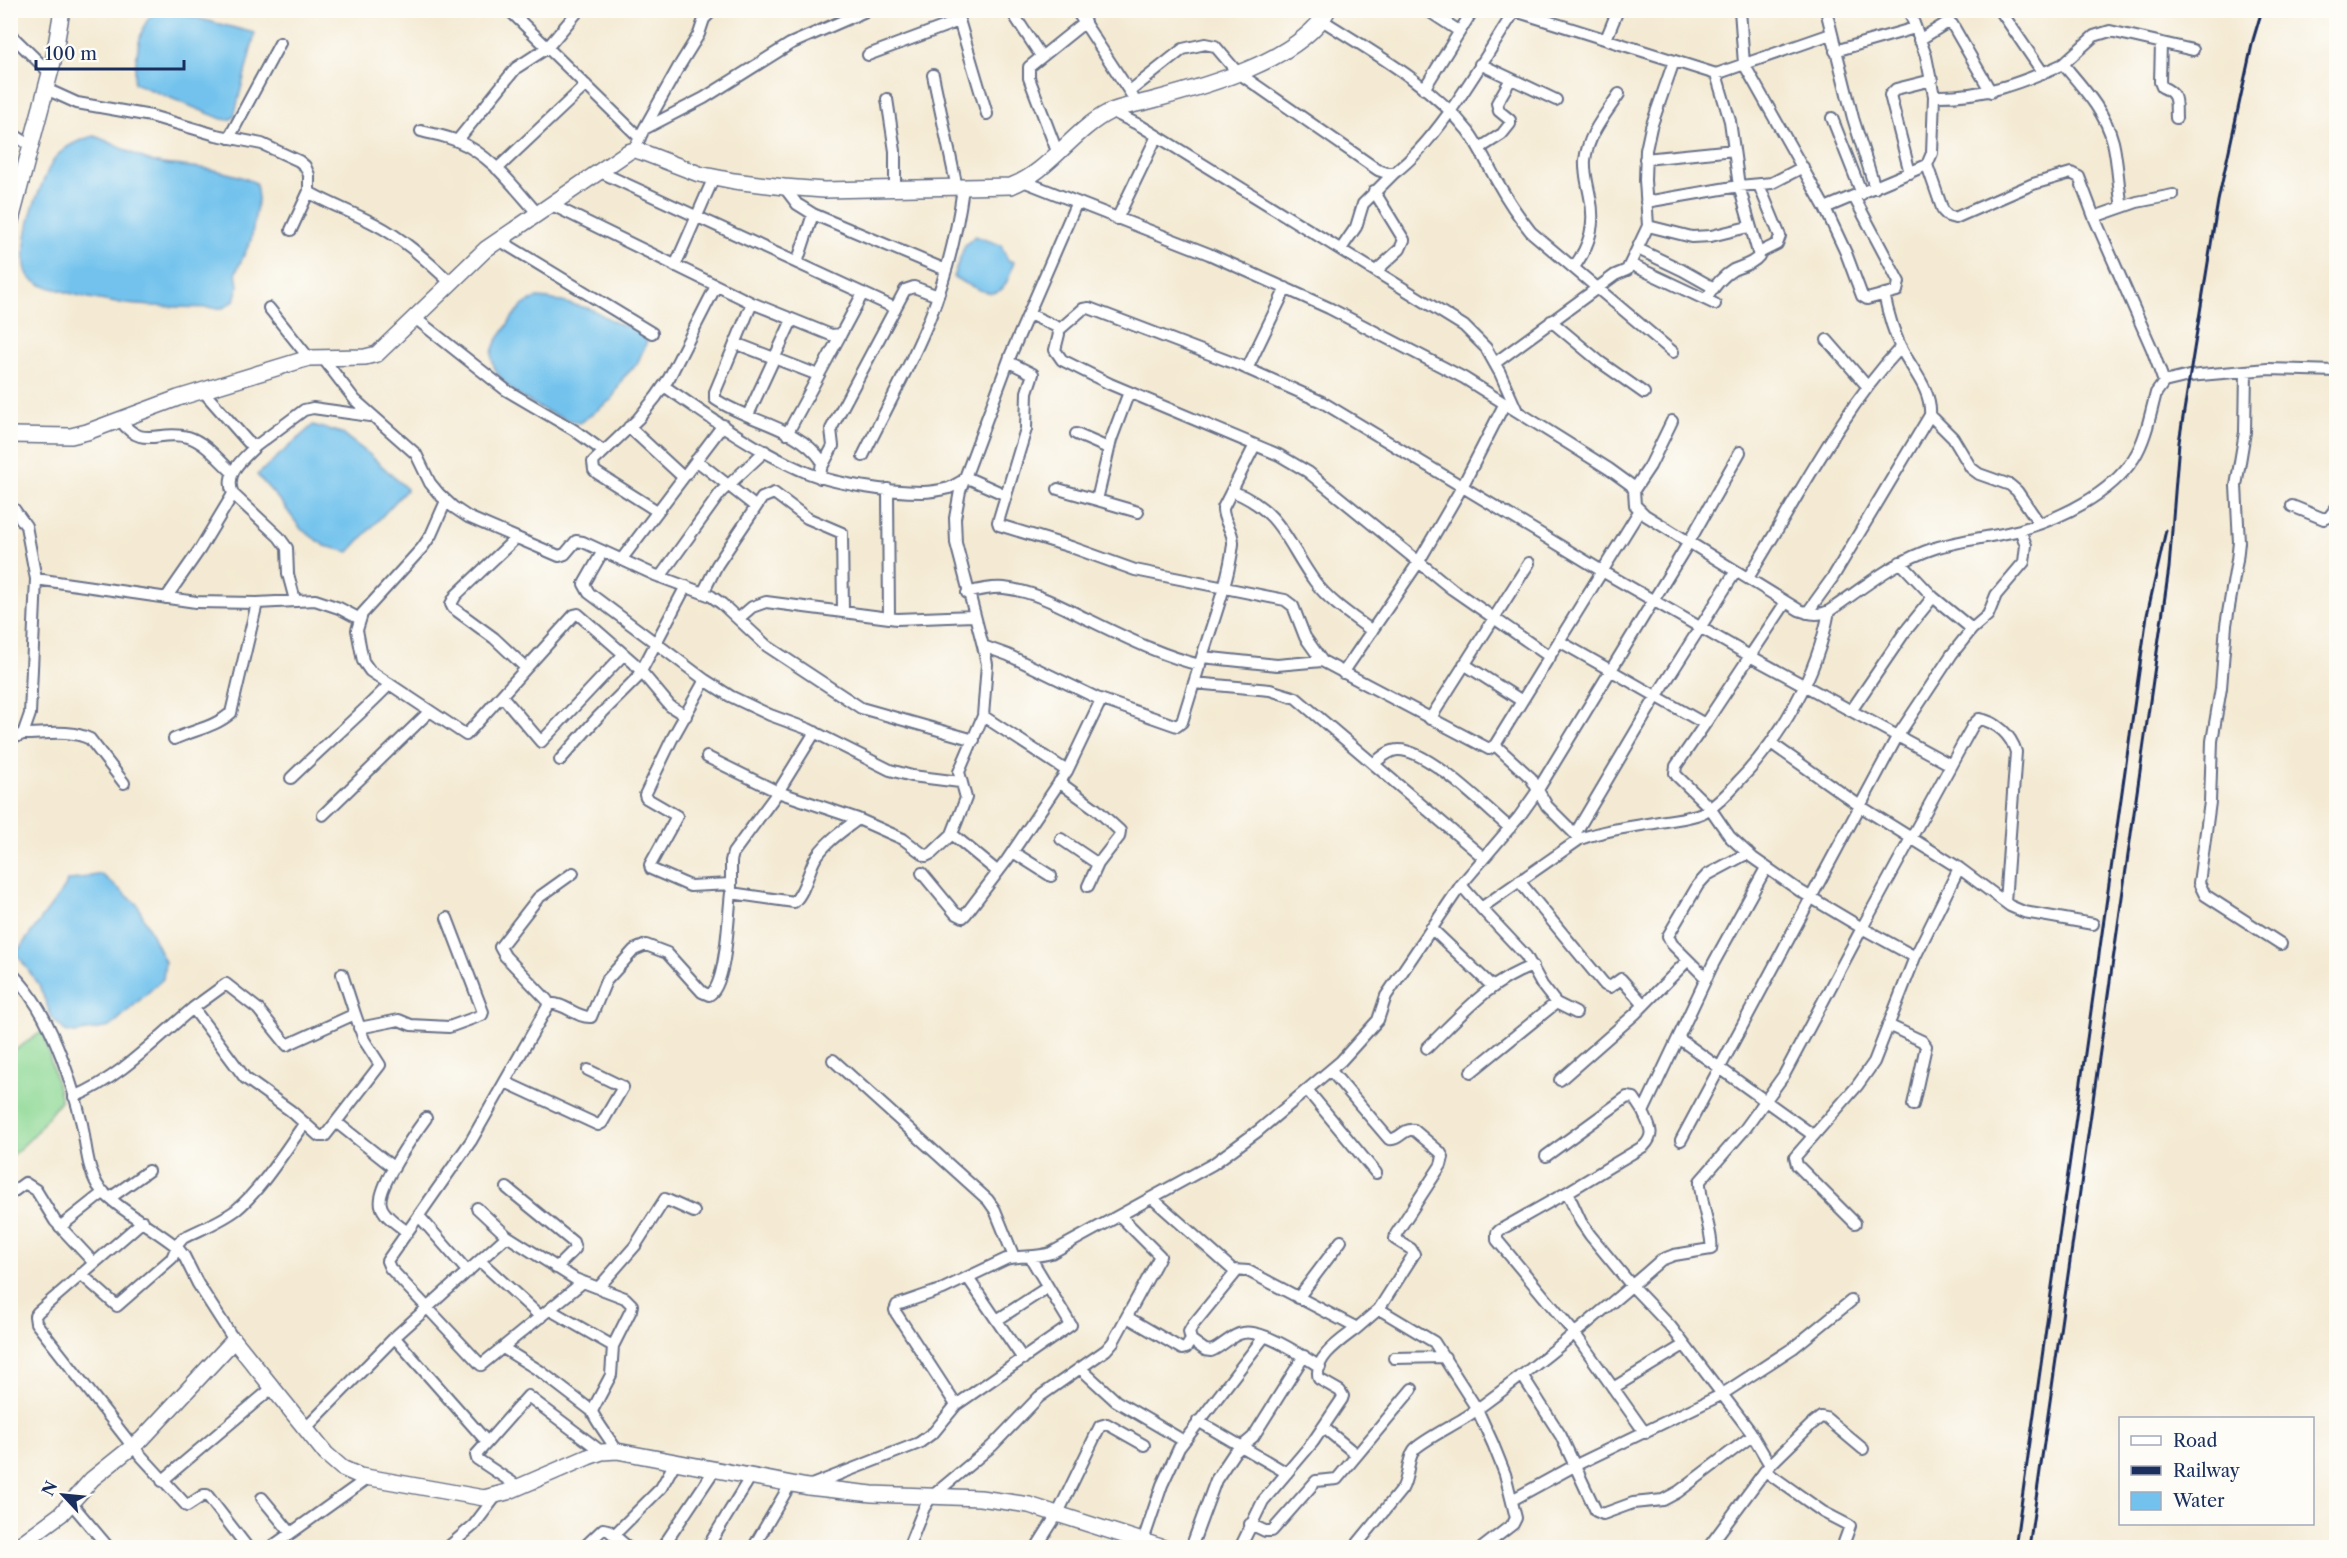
<svg xmlns="http://www.w3.org/2000/svg" width="2347" height="1558" font-family="'Libre Caslon Text',serif">
	<style>
		.green { fill: #8dd894; stroke: #548479; stroke-width: 1.5 }
		.water { fill: #72c2ed; stroke: #4678a6; stroke-width: 1.5 }
		.lines { fill: none; stroke-linecap: round; stroke-linejoin: round }
		.street-casing { stroke: #677087; stroke-width: 14 }
		.secondary-casing { stroke: #677087; stroke-width: 18 }
		.street { stroke: #fff; stroke-width: 10 }
		.secondary { stroke: #fff; stroke-width: 15 }
		.rail { stroke: #1b2f5e; stroke-width: 3 }
	</style>
	<rect width="100%" height="100%" fill="#fdfcf7"/>
	<filter id="ink" filterUnits="userSpaceOnUse"><feTurbulence type="fractalNoise" baseFrequency=".0167" numOctaves="2"/><feDisplacementMap in="SourceGraphic" scale="12" xChannelSelector="R" yChannelSelector="G"/><feConvolveMatrix kernelMatrix="1 2 1 2 8 2 1 2 1" color-interpolation-filters="sRGB"/></filter>
	<filter id="wash" filterUnits="userSpaceOnUse"><feTurbulence type="fractalNoise" baseFrequency=".008" numOctaves="4" result="noise"/><feDisplacementMap in="SourceGraphic" scale="24" xChannelSelector="R" yChannelSelector="G"/><feGaussianBlur stdDeviation="1.35" result="paint"/><feColorMatrix in="noise" values="0 0 0 0 0 0 0 0 0 0 0 0 0 0 0 0 0 1.4 0 .05"/><feComposite in="paint" operator="in"/></filter>
	<g filter="url(#wash)">
		<rect width="100%" height="100%" fill="#f4ead3"/>
		<path class="green" d="M 43,1031 L 61,1100 L 33,1136 L 11,1157 L 11,1053 Z"/>
		<path class="water" d="M 156,11 L 169,11 L 255,33 L 234,117 L 229,120 L 222,119 L 134,83 C 136,62 137,24 156,11 Z
			M 94,136 C 115,143 133,156 154,162 C 163,165 174,165 183,166 C 206,168 235,173 256,183 L 258,199 L 251,240 L 236,272 L 238,286 L 234,301 L 223,308 C 164,307 113,308 56,289 C 47,287 33,284 28,275 C 19,258 29,216 36,199 C 51,163 53,147 94,136 Z
			M 975,236 L 1001,245 L 1008,260 L 1014,262 C 1011,270 1009,278 1005,285 C 995,304 967,283 953,277 L 965,245 Z
			M 537,298 L 549,299 L 591,309 L 622,326 L 630,325 L 645,332 L 647,341 L 637,364 L 623,378 L 612,399 L 580,423 C 552,417 495,390 492,358 C 491,347 499,337 505,329 C 514,314 520,304 537,298 Z
			M 313,425 L 341,433 L 369,454 L 407,489 L 349,552 L 325,546 L 301,529 L 281,502 L 257,475 Z
			M 101,874 L 137,904 L 165,962 L 163,979 L 110,1027 L 74,1033 L 65,1031 L 52,1018 L 39,985 L 16,953 L 65,887 L 67,881 Z"/>
	</g>
	<g filter="url(#ink)">
		<g class="lines">
			<g class="street-casing">
				<path id="street" d="M 509,10 L 640,138
					M 956,10 L 987,114
					M 1076,10 L 1133,97
					M 1427,10 L 1459,31
					M 1512,10 L 1716,74 L 1831,34
					M 1740,10 L 1744,64 L 1825,208 L 1927,165 L 1943,211 L 1948,216 L 1955,218 L 2033,184 L 2071,173 L 2079,177 L 2094,217 L 2137,202 L 2173,195
					M 1826,10 L 1853,118 L 1875,188
					M 1909,10 L 1926,56 L 1934,96 C 1983,97 2019,84 2063,64 C 2083,88 2105,111 2113,142 C 2118,163 2118,186 2122,207
					M 2000,10 L 2043,73
					M 1014,15 L 1041,56
					M 704,19 L 713,10
					M 1322,20 C 1372,52 1431,84 1468,131 C 1480,147 1488,166 1498,183 C 1508,201 1519,217 1531,232 L 1673,352
					M 10,34 L 50,73
					M 1606,39 L 1618,10
					M 1919,40 L 1945,24 L 1952,24 L 1991,92
					M 2161,43 L 2160,82 L 2162,87 C 2179,94 2175,102 2176,118
					M 1835,51 L 1915,28
					M 868,55 L 959,21
					M 1480,64 L 1556,100
					M 2063,64 L 2094,36 L 2110,31 L 2193,50
					M 933,75 L 957,188
					M 46,89 L 77,103 L 151,116 L 216,135 L 262,144 L 299,161 L 305,166 L 309,175 L 309,191 L 312,194 C 332,205 354,213 375,224 C 404,239 427,261 451,283
					M 1424,89 L 1473,10
					M 1130,91 L 1183,49 L 1205,44 L 1215,46 L 1237,72 L 1378,170 L 1387,173 L 1394,173 C 1440,139 1483,60 1514,12
					M 887,99 L 895,151 L 895,189
					M 1111,111 L 1141,126 L 1464,326 L 1486,348 L 1500,373 L 1517,411
					M 1832,118 L 1862,194
					M 644,129 L 678,68 L 699,34 L 704,19 L 702,10
					M 421,131 C 432,134 446,136 457,141 C 490,154 514,187 537,213
					M 10,132 L 31,146
					M 229,138 L 280,43
					M 457,141 L 516,68 L 547,48 L 579,10
					M 1480,148 L 1502,134 L 1510,124 L 1510,120 L 1499,111 L 1497,103 L 1511,79
					M 634,150 L 644,129 L 704,98 L 790,44 L 868,10
					M 1058,154 L 1029,78 L 1029,67 L 1085,22
					M 1645,159 L 1734,150
					M 1927,165 L 1932,153 L 1934,96
					M 497,169 L 586,85
					M 598,171 L 895,308
					M 1910,173 L 1890,95 L 1896,89 L 1932,80
					M 1023,181 L 1209,254 L 1329,308 L 1464,378 L 1609,469 L 1631,485 L 1634,490 L 1635,505 L 1645,515 L 1799,610 C 1811,614 1817,616 1829,611 C 1863,588 1894,561 1935,548 C 1962,540 1992,537 2020,530 C 2061,518 2110,495 2134,458 C 2146,439 2150,415 2156,393 L 2164,382 L 2189,376 L 2268,369 L 2336,371
					M 784,187 L 797,204 L 813,214 L 946,270
					M 1374,191 L 1404,240 L 1400,249 L 1376,271
					M 1646,202 L 1739,186 L 1772,183 L 1803,167
					M 550,204 L 752,303 L 831,335 L 841,334 L 863,293
					M 1076,204 L 1011,354 L 960,491 L 955,518 L 956,543 L 983,646 L 1008,655 L 1097,698 L 1177,726 L 1182,722 L 1202,657 L 1277,665 L 1322,661 L 1489,749 L 1495,745 L 1559,641 L 1705,724 L 1750,656 L 1951,765 L 1862,928 L 1915,957 L 1959,868 L 2010,906 L 2024,912 L 2093,924
					M 1825,208 L 1846,253 L 1862,296 L 1867,299 L 1897,291 L 1899,282 L 1854,197
					M 2094,217 L 2152,349 L 2164,382
					M 1117,219 L 1157,136
					M 1648,226 L 1692,237 L 1711,236 L 1748,227
					M 291,230 L 309,191
					M 499,240 L 652,333
					M 1341,249 L 1356,227 L 1363,204 L 1394,173
					M 1638,249 L 1682,270 L 1714,288
					M 1759,253 L 1777,244 L 1780,236 L 1759,185
					M 797,263 L 813,214
					M 1630,264 L 1715,304
					M 675,266 L 714,177
					M 1574,267 C 1590,245 1596,224 1590,197 C 1588,185 1584,173 1585,160 C 1588,135 1605,115 1619,94
					M 1706,299 C 1713,288 1721,277 1733,270 C 1742,266 1753,264 1759,256 L 1739,186 L 1730,121 L 1716,74
					M 752,303 L 715,392 L 715,399 C 748,422 798,426 822,461 L 820,478
					M 269,308 L 309,358
					M 1029,314 L 1057,327 L 1059,334 L 1055,350 L 1062,360 L 1110,384 L 1279,455 L 1308,472 L 1452,589 L 1550,657
					M 415,318 L 506,390 L 574,430 L 603,451
					M 1551,321 L 1600,362 L 1644,393
					M 1059,330 L 1083,309 L 1089,308 L 1241,366 L 1322,402 L 1602,571 L 1750,656 L 1786,602
					M 1827,340 L 1867,386
					M 735,343 L 818,375
					M 322,357 L 355,400 L 416,454 L 430,483 L 439,494 L 453,507 L 468,517 L 559,556 L 565,554 L 576,541 L 583,542 L 655,575 L 711,596 L 722,604 L 767,646 L 861,708 L 974,740
					M 1009,362 L 1033,374 L 1027,392 L 1026,429 L 998,522 L 999,525 L 1071,547 L 1135,570 L 1285,600 L 1293,606 L 1305,637 L 1322,661
					M 1495,363 L 1615,275 L 1627,270 L 1630,264 L 1648,226 L 1645,180 L 1646,150 L 1651,127 L 1674,61
					M 1247,369 L 1286,288
					M 2246,371 L 2245,432 L 2236,486 L 2239,542 L 2237,560 L 2226,625 L 2221,688 L 2212,741 L 2210,802 L 2199,883 L 2205,895 L 2281,944
					M 664,386 C 706,415 753,449 801,470 C 831,484 889,492 922,492 C 931,492 941,490 949,488 C 957,485 962,479 970,479 L 1006,495
					M 202,390 L 248,442 L 256,446 L 304,410 L 313,408 L 370,416
					M 1129,392 L 1111,440 L 1097,500 L 1138,512
					M 748,415 L 792,320
					M 1930,415 L 1953,438 L 1971,468 L 1979,474 L 2010,485 L 2017,491 L 2039,523
					M 120,420 C 143,451 158,429 188,437 C 205,442 219,460 232,472
					M 629,427 L 683,477
					M 787,434 L 841,334
					M 1076,434 L 1108,448
					M 256,446 C 242,460 224,473 233,494 L 279,537 L 287,548 L 288,574 L 295,600
					M 863,456 C 885,411 910,367 929,320 C 946,278 957,232 963,188
					M 696,460 L 756,507
					M 823,465 L 833,446 L 831,429 L 905,290 L 914,287 L 938,296
					M 888,489 L 889,618
					M 1058,489 L 1097,500
					M 1634,490 L 1650,466 L 1672,421
					M 1232,491 C 1282,511 1286,542 1315,582 C 1330,602 1352,616 1372,631
					M 446,501 L 431,535 L 422,548 L 362,614 L 357,630 L 363,661 L 370,671 L 466,735 L 574,615 L 578,614 L 634,663 L 670,706 L 686,716
					M 2292,506 L 2324,519 L 2329,517 L 2336,508
					M 10,509 L 14,509 L 26,526 L 36,579 L 30,714 L 23,734 L 10,739
					M 657,511 L 597,473 L 594,470 L 593,462 L 638,419 L 656,397 L 669,378 L 716,286
					M 516,538 L 456,595 L 451,604 L 453,608 L 494,638 L 526,668
					M 603,551 L 584,584 L 589,593 L 705,680 L 730,696 L 770,715 L 808,729 L 890,770 L 912,776 L 960,782
					M 621,560 L 723,425
					M 1900,562 L 1933,597 L 1972,629
					M 660,577 L 721,492 L 765,451
					M 1748,578 C 1797,500 1838,415 1901,347
					M 36,579 L 196,602 L 257,603 L 315,600 L 339,608 L 360,619
					M 703,593 L 717,565 L 762,498 L 774,493 L 807,518 L 842,533 L 843,611
					M 967,593 C 979,590 991,587 1004,588 C 1033,591 1059,605 1085,618 C 1123,636 1159,655 1200,665
					M 166,598 L 200,549 L 233,494
					M 1807,613 L 1833,577 L 1930,415 C 1932,390 1912,370 1901,348 C 1893,331 1888,313 1884,294
					M 738,619 L 752,607 L 766,602 L 897,619 L 973,616
					M 1559,641 L 1640,510
					M 1202,657 C 1213,621 1229,580 1233,544 C 1234,530 1222,521 1223,508 L 1255,445
					M 1464,664 L 1522,701
					M 1343,673 L 1418,563 L 1462,487 L 1505,403
					M 705,680 L 672,739 L 645,795 L 646,798 L 677,816 L 650,865 L 651,869 L 690,886 L 731,884
					M 1194,683 L 1270,690 L 1296,698 L 1484,858
					M 502,696 L 541,742 L 624,654
					M 1851,711 L 1904,633 L 1933,597
					M 983,716 L 1067,771
					M 1430,719 L 1529,563
					M 23,734 C 45,734 70,729 90,739 L 124,783
					M 174,739 C 194,730 215,727 231,713 L 257,603
					M 1771,743 L 1860,806 L 1959,868
					M 1495,745 L 1531,778 L 1547,806 L 1579,838
					M 707,757 L 778,792 L 858,819
					M 560,760 L 598,717 L 638,677 L 686,586
					M 1374,763 C 1381,758 1389,750 1398,750 C 1428,749 1486,808 1510,828
					M 1951,765 L 1973,725 L 1979,719 C 1997,722 2011,735 2016,752 L 2005,902
					M 291,778 C 324,746 358,717 390,684
					M 1059,782 L 1096,809 L 1120,831 L 1119,837 L 1098,864 L 1088,886
					M 323,815 L 430,711
					M 952,834 L 998,872
					M 1575,834 L 1656,697 L 1736,571
					M 1061,839 L 1098,864
					M 1013,852 L 1051,876
					M 1766,868 L 1713,964 L 1643,1112 C 1649,1126 1656,1134 1644,1146 L 1571,1190 L 1569,1196 L 1581,1222 L 1590,1235 L 1632,1286 L 1671,1327 L 1750,1431 L 1770,1465 L 1765,1471 L 1823,1512 L 1850,1526 L 1842,1548
					M 573,873 L 538,898 L 500,947 L 505,956 L 547,1000 L 548,1006 L 471,1141 L 387,1261 L 390,1268 L 481,1365 L 583,1282
					M 922,873 L 955,913 L 963,917 L 966,914 L 1007,860 L 1067,771 L 1101,700
					M 1519,881 L 1605,985 L 1610,987 L 1621,979 L 1644,1005
					M 1461,885 L 1519,817 L 1536,793 L 1689,542 L 1740,452
					M 731,889 L 731,861 L 733,853 L 778,792 L 815,732
					M 1481,908 L 1526,956 L 1542,985 L 1556,1003 L 1576,1013
					M 1431,928 L 1493,987
					M 10,972 C 48,1007 70,1075 82,1124 C 86,1144 87,1168 98,1186 C 110,1204 158,1231 177,1247 L 184,1256 L 198,1284 L 234,1340
					M 342,974 L 355,1014
					M 1706,978 L 1672,944 L 1668,936 L 1698,885 L 1707,875 L 1748,853
					M 549,1004 C 564,1002 576,1018 591,1017 L 606,981 L 634,950 L 646,945 L 667,953 L 702,992 L 709,995 C 727,986 728,914 731,893 L 794,902 C 805,892 808,872 815,859 C 825,842 843,831 858,819 L 903,839 L 923,854 L 926,856 L 932,853 L 952,834 L 966,798 L 959,772 L 983,716 L 987,664 L 983,646
					M 193,1008 L 226,984 L 258,1009 L 287,1045 L 355,1014 L 364,1040 L 380,1065 L 336,1122
					M 1888,1025 L 1922,1041 L 1926,1046 L 1913,1105
					M 359,1028 L 399,1020 L 411,1025 L 449,1027 L 482,1015 L 483,1012 L 447,918
					M 1678,1038 L 1813,1135
					M 1427,1048 C 1459,1017 1490,980 1533,966
					M 833,1060 L 988,1200 L 995,1210 L 1014,1257
					M 1331,1071 L 1389,1139 C 1399,1141 1403,1128 1414,1130 L 1440,1152 L 1443,1157 L 1441,1165 L 1396,1234 L 1395,1239 L 1411,1249 L 1414,1254 L 1379,1309
					M 1471,1072 L 1556,1003
					M 1560,1080 L 1635,1014 L 1688,960
					M 505,1082 L 598,1125 L 602,1123 L 623,1087 L 588,1070
					M 1308,1091 L 1376,1173
					M 74,1097 C 120,1078 156,1039 193,1008 L 245,1078 L 291,1111 L 319,1136 L 325,1136 L 336,1122 L 394,1168
					M 1681,1140 L 1897,737 L 1952,654 L 1972,629 L 1988,615 L 1996,595 L 2024,562 L 2026,545 L 2020,530
					M 1546,1156 L 1627,1097 L 1634,1098 L 1643,1112
					M 507,1188 L 573,1242 L 575,1249 L 556,1268
					M 1571,1190 L 1500,1230 L 1497,1233 L 1497,1240 L 1575,1334 L 1645,1433
					M 10,1194 L 25,1183 L 36,1190 L 55,1221 L 94,1263
					M 110,1198 L 148,1171
					M 1152,1198 L 1233,1270 L 1248,1271 L 1357,1328 L 1379,1309 L 1434,1342 L 1477,1409 L 1493,1444 L 1505,1474 L 1516,1518 L 1513,1524 L 1482,1548
					M 477,1208 L 507,1236
					M 419,1216 L 468,1272
					M 143,1221 L 38,1312 L 35,1316 L 36,1323 L 133,1447 L 187,1506 L 204,1495 L 207,1495 L 248,1548
					M 1855,1223 L 1797,1165 L 1795,1157 L 1857,1086 L 1874,1062 L 1915,957
					M 60,1227 L 104,1192
					M 407,1232 C 399,1225 383,1216 381,1205 C 376,1188 415,1133 426,1118
					M 480,1261 L 541,1317
					M 81,1274 L 117,1306 L 172,1258 L 178,1244 L 183,1238 C 201,1229 220,1222 236,1210 C 261,1190 286,1149 305,1123
					M 968,1278 L 1023,1359
					M 599,1287 L 635,1246 L 665,1199 L 694,1212
					M 1298,1298 L 1341,1241
					M 550,1310 L 613,1346
					M 1127,1317 L 1182,1349 L 1186,1348 L 1191,1340 L 1205,1350 L 1211,1351 C 1222,1347 1232,1334 1243,1333 C 1263,1329 1303,1356 1320,1367
					M 997,1320 L 1048,1287
					M 395,1338 L 487,1442
					M 1191,1340 L 1189,1332 L 1193,1325 L 1237,1271
					M 503,1348 L 540,1371 L 592,1411
					M 1394,1358 L 1445,1357
					M 1080,1368 L 1116,1401 L 1184,1441
					M 1522,1375 L 1561,1436 L 1596,1511 L 1603,1514 L 1633,1503 L 1663,1500 L 1678,1492 L 1753,1435
					M 1613,1388 L 1684,1345
					M 956,1405 L 1071,1325 L 1030,1257
					M 1198,1421 L 1287,1473
					M 1323,1427 L 1357,1455
					M 305,1429 L 397,1335 L 507,1236 L 575,1279 L 625,1298 L 632,1305 L 631,1310 L 613,1346 L 611,1375 L 592,1411 C 593,1417 612,1442 617,1451
					M 1770,1465 L 1812,1424 L 1821,1417 L 1826,1418 L 1863,1449
					M 162,1481 L 272,1388
					M 809,1486 L 919,1443 L 934,1432 L 956,1405 L 896,1313 L 895,1310 L 897,1305 L 943,1289 L 1006,1259 C 1021,1255 1035,1258 1051,1253 L 1213,1164 L 1258,1131 L 1341,1061 L 1378,1020 L 1386,996 L 1461,885 L 1481,908 L 1580,839 C 1608,829 1637,826 1666,821 C 1677,819 1690,818 1702,813 C 1715,807 1727,794 1737,783 C 1782,737 1817,675 1829,611
					M 519,1487 L 477,1459 L 476,1455 L 528,1396 L 602,1452
					M 262,1498 L 291,1533
					M 1512,1500 L 1574,1466 L 1721,1395 L 1793,1348 L 1851,1301
					M 71,1503 L 109,1548
					M 1250,1524 L 1265,1531 L 1272,1531 L 1316,1481 L 1337,1479 L 1412,1389
					M 614,1535 L 661,1488 L 676,1461
					M 1143,1541 L 1162,1485 L 1179,1448 L 1264,1337
					M 270,1548 L 368,1478
					M 447,1548 L 474,1525 L 496,1496
					M 583,1548 L 603,1529 L 608,1530 L 629,1548
					M 662,1548 L 715,1469
					M 707,1548 L 751,1476
					M 753,1548 L 791,1483
					M 908,1548 L 924,1508 L 931,1497 L 992,1446 L 1039,1397 L 1106,1350 L 1113,1342 L 1160,1256 L 1120,1216
					M 1036,1548 L 1058,1513 L 1100,1426 L 1107,1424 L 1144,1445
					M 1191,1548 L 1216,1480 L 1234,1453 L 1253,1437 L 1304,1356
					M 1240,1548 L 1263,1501 L 1313,1442 L 1342,1399 L 1343,1396 L 1340,1391 L 1319,1379 C 1312,1358 1343,1339 1357,1328
					M 1354,1548 L 1402,1489 C 1409,1477 1407,1460 1414,1450 C 1421,1441 1460,1422 1472,1413 C 1538,1365 1600,1314 1661,1260 L 1674,1255 L 1711,1249 C 1714,1238 1699,1198 1700,1181 L 1745,1129 L 1784,1075 L 1862,928 L 1800,891 L 1753,858 L 1730,837 L 1710,808 L 1677,776 L 1675,773 L 1676,766 L 1705,724
					M 1708,1548 L 1765,1471"/>
			</g>
			<g class="secondary-casing">
				<path id="secondary" d="M 10,224 L 53,62 L 62,10
					M 10,435 L 71,436 L 87,432 L 178,398 L 309,358 L 365,357 L 377,354 L 486,249 L 628,152 L 634,150 L 642,152 L 699,174 L 734,181 L 784,187 L 824,190 L 1011,186 C 1050,171 1072,131 1109,112 C 1122,106 1139,104 1153,100 C 1206,86 1300,60 1328,10
					M 15,1548 L 61,1514 L 92,1479 L 142,1439 L 234,1340 L 326,1454 L 342,1468 L 360,1476 L 484,1498 L 507,1492 L 588,1457 L 602,1452 L 617,1451 L 808,1487 L 872,1494 L 980,1498 L 1029,1505 L 1164,1548"/>
			</g>
			<use href="#street" class="street"/>
			<use href="#secondary" class="secondary"/>
			<path class="rail" d="M 2015,1548 L 2147,615 L 2166,530
				M 2029,1548 L 2169,568 L 2179,442 L 2218,201 L 2253,40 L 2262,10"/>
		</g>
	</g>
	<rect width="2347" height="1558" fill="none" stroke="#fdfcf7" stroke-width="36"/>
	<rect x="2119" y="1417" width="195" height="108" fill="#fdfcf7" stroke="#a3aaba" stroke-width="1.5"/>
	<rect x="2131" y="1436" width="30" height="9" fill="#ffffff" stroke="#a3aaba" stroke-width="1.5"/>
	<text x="2173" y="1447" font-size="18" fill="#1b2f5e">Road</text>
	<rect x="2131" y="1466" width="30" height="9" fill="#1b2f5e" stroke="#a3aaba" stroke-width="1.5"/>
	<text x="2173" y="1477" font-size="18" fill="#1b2f5e">Railway</text>
	<rect x="2131" y="1492" width="30" height="18" fill="#72c2ed" stroke="#a3aaba" stroke-width="1.5"/>
	<text x="2173" y="1507" font-size="18" fill="#1b2f5e">Water</text>
	<g transform="translate(63 1495) rotate(296)" stroke="#fdfcf7" stroke-width="4.5" paint-order="stroke">
	<path d="M0-4.5L10 22L0 15L-10 22Z" fill="#1b2f5e"/>
	<text y="-9" font-size="16" font-weight="bold" text-anchor="middle" fill="#1b2f5e">N</text>
	</g>
	<path d="M36 60v9h148v-9" fill="none" stroke="#1b2f5e" stroke-width="3"/>
	<text x="45" y="60" font-size="18" fill="#1b2f5e" stroke="#fdfcf7" stroke-width="4.5" paint-order="stroke">100 m</text>
</svg>
